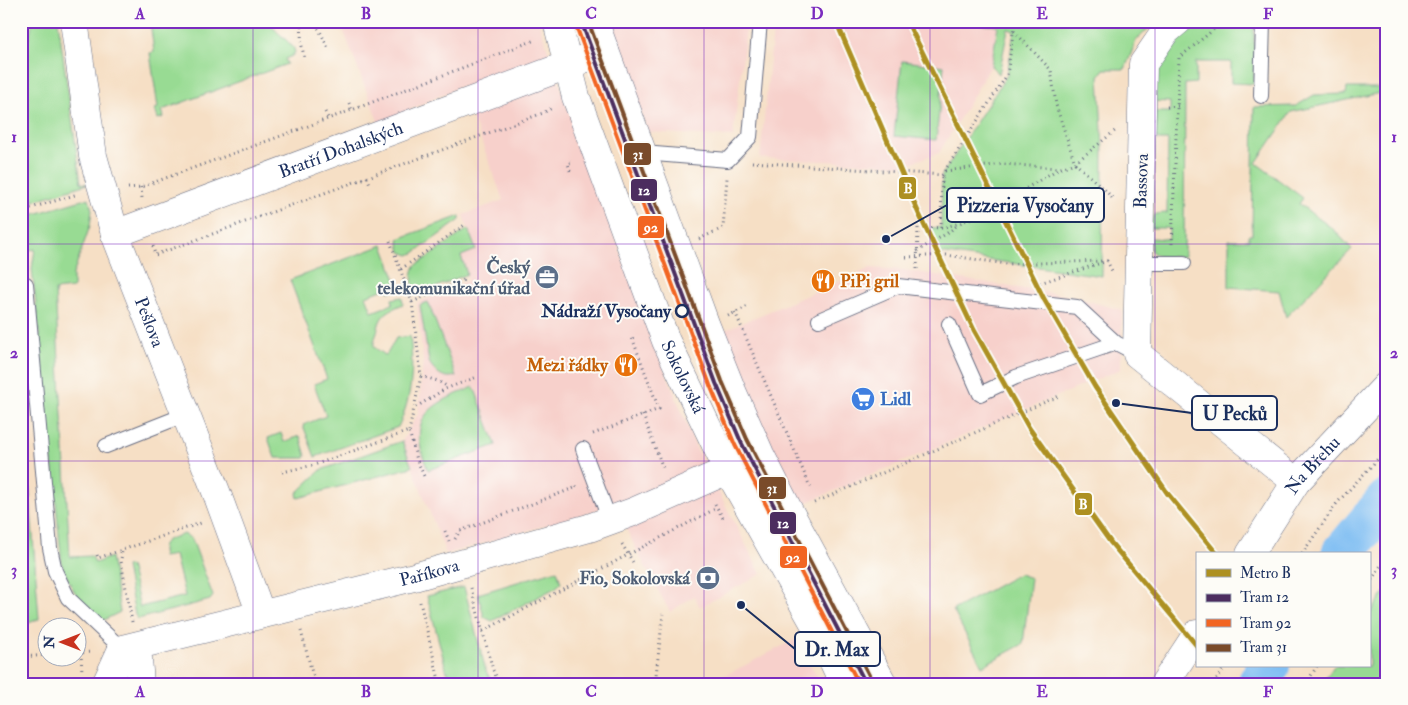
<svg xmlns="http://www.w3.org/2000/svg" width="1408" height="705" font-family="'IM FELL Double Pica',serif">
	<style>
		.built { fill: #f7d0cb }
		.green { fill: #98db93; stroke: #5a8578 }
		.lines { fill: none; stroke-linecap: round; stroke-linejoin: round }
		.river { stroke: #7fbef3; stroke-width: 42 }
		.lane-casing { stroke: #686d82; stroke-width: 16 }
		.street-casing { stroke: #686d82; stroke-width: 29 }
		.secondary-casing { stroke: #686d82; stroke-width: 29 }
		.path { stroke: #686d82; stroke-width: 3; stroke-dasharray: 1 4; stroke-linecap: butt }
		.lane { stroke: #fff; stroke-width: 14 }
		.street { stroke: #fff; stroke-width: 28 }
		.secondary { stroke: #fff; stroke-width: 28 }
		.tram-1-casing { stroke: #fdfcf7; stroke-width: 8 }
		.tram-2-casing { stroke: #fdfcf7; stroke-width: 8 }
		.tram-3-casing { stroke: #fdfcf7; stroke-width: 8 }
		.tram-1 { stroke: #4c2d5f; stroke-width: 4 }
		.tram-2 { stroke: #f26522; stroke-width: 4 }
		.tram-3 { stroke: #7a4b2a; stroke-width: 4 }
		.metro-1-casing { stroke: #fdfcf7; stroke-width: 9 }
		.metro-1 { stroke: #ad9021; stroke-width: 5 }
		.grid { fill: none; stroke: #7b2cbf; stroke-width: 1; stroke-opacity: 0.55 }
		.stop-dot { fill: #fdfcf7; stroke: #1b2f5e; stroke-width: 2.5 }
		.labels { text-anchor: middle; stroke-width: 4; stroke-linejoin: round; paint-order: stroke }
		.street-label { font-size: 18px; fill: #1b2f5e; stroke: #fdfcf7 }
		.service-label { font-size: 18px; font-weight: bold; fill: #4e5e75; stroke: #fdfcf7; text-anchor: end }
		.food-label { font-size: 18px; font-weight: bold; fill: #c56008; stroke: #fdfcf7; text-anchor: start }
		.stop-label { font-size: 18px; font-weight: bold; fill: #1b2f5e; stroke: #fdfcf7; text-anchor: end }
		.shop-label { font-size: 18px; font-weight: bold; fill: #366cbe; stroke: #fdfcf7; text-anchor: start }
		.leader { fill: none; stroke: #1b2f5e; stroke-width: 2 }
		.callout-dot { fill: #1b2f5e; stroke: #fdfcf7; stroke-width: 2 }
		.callout { fill: #fdfcf7; stroke: #1b2f5e; stroke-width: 2 }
		.callout-label { font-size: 19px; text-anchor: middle; font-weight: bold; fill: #1b2f5e }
		.line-badge { stroke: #fdfcf7; stroke-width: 2 }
		.badge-label { font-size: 14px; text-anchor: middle; font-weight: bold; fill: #fff }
		.neatline { fill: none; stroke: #7b2cbf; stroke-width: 2 }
		.grid-label { font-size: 16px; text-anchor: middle; font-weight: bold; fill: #7b2cbf }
	</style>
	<rect width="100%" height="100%" fill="#fdfcf7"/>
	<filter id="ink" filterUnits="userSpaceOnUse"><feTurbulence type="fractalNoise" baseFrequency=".02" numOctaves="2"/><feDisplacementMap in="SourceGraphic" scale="10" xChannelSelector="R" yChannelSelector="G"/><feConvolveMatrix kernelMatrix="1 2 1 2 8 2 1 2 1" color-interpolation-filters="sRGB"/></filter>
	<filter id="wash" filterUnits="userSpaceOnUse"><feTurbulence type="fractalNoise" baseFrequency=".0096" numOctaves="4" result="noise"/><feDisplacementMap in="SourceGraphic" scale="20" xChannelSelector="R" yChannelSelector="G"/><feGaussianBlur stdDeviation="1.12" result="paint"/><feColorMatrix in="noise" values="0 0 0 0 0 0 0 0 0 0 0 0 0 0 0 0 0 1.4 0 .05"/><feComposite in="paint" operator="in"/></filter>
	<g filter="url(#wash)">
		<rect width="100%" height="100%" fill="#f6dfc5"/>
		<path class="built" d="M 340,21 L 538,21 L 577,135 L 652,337 L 697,450 L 761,574 L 700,607 L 694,596 L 670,612 L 639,555 L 614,504 L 588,513 L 446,554 L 402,441 L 418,414 L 423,360 L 417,303 L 468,280 L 460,256 L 476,250 L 463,215 L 503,200 L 461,86 L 379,124 Z
			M 607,21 L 747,21 L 733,137 L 648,132 Z
			M 774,21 L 947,21 L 998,26 L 991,66 L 939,153 L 904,165 L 760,158 Z
			M 871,268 L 905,270 L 1069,296 L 1122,310 L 1121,369 L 796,507 L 720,332 Z
			M 796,639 L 821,684 L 705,684 L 734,671 Z"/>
		<path class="green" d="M 33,21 L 58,21 L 81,183 L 87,184 L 21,205 L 21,70 Z
			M 150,21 L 169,21 L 170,25 L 173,25 L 173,21 L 195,21 L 214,24 L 221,21 L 269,21 C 275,34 294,43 295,52 L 292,56 L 285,59 L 287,64 L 162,110 L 164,117 L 158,119 L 155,109 L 158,108 L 150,53 L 154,52 Z
			M 947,21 L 1156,21 L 1136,41 L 1125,69 L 1104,69 L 1099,76 L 1103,151 L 1102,276 L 932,252 L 932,228 L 941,227 L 942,175 L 1007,75 L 1014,31 L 1008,29 L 999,74 L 991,66 L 998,26 Z
			M 1198,21 L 1254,21 L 1254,84 L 1231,83 L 1231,62 L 1196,62 L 1196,83 L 1185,84 L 1184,257 L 1158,256 L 1151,251 L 1150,238 L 1169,239 L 1169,228 L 1150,228 C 1153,213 1153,214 1167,213 L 1168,140 L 1159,140 L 1152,135 L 1151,112 L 1170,112 L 1170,102 L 1151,101 L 1150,80 L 1163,52 Z
			M 902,61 L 944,66 L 936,140 L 894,136 Z
			M 1347,88 L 1379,88 L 1380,93 L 1291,112 L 1256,163 L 1303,198 L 1299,204 L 1333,229 L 1352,249 L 1286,317 L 1279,291 L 1229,287 L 1229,240 L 1249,240 L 1249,235 L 1252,235 L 1254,107 L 1296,106 L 1314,95 L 1346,94 Z
			M 89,198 L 92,210 L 90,226 L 73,274 L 73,288 L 55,290 L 70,557 L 92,556 L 95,563 L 111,557 L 120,612 L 102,621 C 80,604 73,592 62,566 L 44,378 L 32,269 L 35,249 L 21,252 L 21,218 Z
			M 460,216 L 460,220 L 414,253 L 409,255 L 401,252 L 398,239 Z
			M 468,229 L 476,250 L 461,256 L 467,274 L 418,295 C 412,286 410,276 415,266 Z
			M 383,245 L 399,288 L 389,292 L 387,288 L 366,296 L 372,312 L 393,304 L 392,299 L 402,297 L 403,304 C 390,310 381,313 378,328 C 377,336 373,339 374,347 L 385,355 L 387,354 L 396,338 L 410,336 C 414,368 412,398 398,427 L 315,457 L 303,425 L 326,416 L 314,384 L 327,379 L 290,280 Z
			M 428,302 L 456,376 C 443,380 435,372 429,362 L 420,305 Z
			M 474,387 L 496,445 L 428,470 C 406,417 428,405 474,387 Z
			M 21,398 L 26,440 L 39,619 L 21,626 Z
			M 281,433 L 284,442 L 300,436 L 306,456 L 305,458 L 275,458 L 268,438 Z
			M 402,441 L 412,467 L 298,498 L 297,493 L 321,470 Z
			M 184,534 L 192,539 L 213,596 L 210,600 L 138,619 L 135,615 L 126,567 L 130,566 L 140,607 L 185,596 L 175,555 L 163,557 C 159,539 168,540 184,534 Z
			M 557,570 L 561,583 L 555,588 L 492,621 L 484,617 L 478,594 Z
			M 1019,574 L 1031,578 L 1023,644 L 982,666 L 953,610 Z
			M 464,587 L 486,671 L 493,684 L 450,684 L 427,596 Z
			M 1387,589 L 1387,684 L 1322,684 L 1334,666 L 1369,666 L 1369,615 Z"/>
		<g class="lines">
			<path class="river" d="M 1342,554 L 1387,500
				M 1258,684 L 1269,666"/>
		</g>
	</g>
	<g filter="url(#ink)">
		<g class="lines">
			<g class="lane-casing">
				<path id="lane" d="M 1261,96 L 1263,21
					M 643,153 L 728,160 L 750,137 L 760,21
					M 1139,263 L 1184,263
					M 21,285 L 26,284 L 50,548 L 55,571 L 68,598 L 122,649
					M 819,320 L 898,286 L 1077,307 L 1116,343 L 1137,354
					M 949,324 L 980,394 L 1016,377 L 1116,343
					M 106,446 L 187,414
					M 583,449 L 610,521"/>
			</g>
			<g class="street-casing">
				<g id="street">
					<path id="s1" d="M 74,21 L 93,156 L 115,234 L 217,494 L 261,614"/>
					<path d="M 1178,21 L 1165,32 L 1143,64 L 1137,354 L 1296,482"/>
					<path id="s2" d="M 115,234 L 605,51"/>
					<path id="s3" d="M 1250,554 L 1296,482 L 1387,385"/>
					<path d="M 137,646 L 140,684"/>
					<path id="s4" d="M 106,684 L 122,649 L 414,577 L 589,528 L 633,512 L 728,470"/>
					<path d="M 1164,684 L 1197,634"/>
				</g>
			</g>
			<g class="secondary-casing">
				<g id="secondary">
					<path id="s5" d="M 557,21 L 576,97 L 666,341 L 728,470 L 822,637 L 844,684"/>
					<path d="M 594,21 L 706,326 L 732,391 L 760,454 L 790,513 L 883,684"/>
				</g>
			</g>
			<path class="path" d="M 302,21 L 301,41 L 304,57
				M 311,21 L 319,29 L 328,48
				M 1014,31 L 1051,70 L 1056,105 L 1075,163 L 1105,190 L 1114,200
				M 21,49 L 28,21
				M 349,103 L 352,110
				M 1167,107 L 1178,106
				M 325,112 L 328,118
				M 752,162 L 942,175 L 1007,75 L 1015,21
				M 570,171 L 568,163 L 574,161
				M 945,171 L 1003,164 L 1058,168
				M 367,177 L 370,184
				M 141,187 L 142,198
				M 128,188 L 141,187 L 344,113 L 535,40
				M 21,211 L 78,194
				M 941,228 L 942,175
				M 699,239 L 723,228 L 727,178
				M 390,241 L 412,302 L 421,376 L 409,431
				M 1172,244 L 1179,58 L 1224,21
				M 153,246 L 155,255 L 543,113 L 552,108
				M 917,251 L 946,234 L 958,225
				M 906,257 L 946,255 L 1007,264 L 1103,261
				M 401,269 L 466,224
				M 917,269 L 918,227 L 941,228 L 960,223 L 1010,201 L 1025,189 L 1058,169 L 1075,163 L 1116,130
				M 1040,283 L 1107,261 L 1112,271
				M 412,302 L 466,279
				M 735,312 L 811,489
				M 728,316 L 748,306
				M 421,376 L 438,381 L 448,387
				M 416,407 L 445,389 L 477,377
				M 643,415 L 664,471
				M 593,434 L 659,409 L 631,335
				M 282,472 L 314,465 L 409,431 L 417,460 L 424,476
				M 814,503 L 1059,396
				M 715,504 L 724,520
				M 445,531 L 449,541
				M 455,539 L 460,531 L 577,487 L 576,486
				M 622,544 L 634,564
				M 1302,554 L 1337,503 L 1387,449
				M 97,555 L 98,558 L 122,550
				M 1369,584 L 1387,556
				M 471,588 L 493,670 L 500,684
				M 420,602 L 440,684
				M 132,622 L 121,561 L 122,550 L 201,523
				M 301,631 L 315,684
				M 483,631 L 717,508
				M 78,653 L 92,652
				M 81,653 L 82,673
				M 21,657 L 48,655
				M 655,684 L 663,614
				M 1214,684 L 1225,666
				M 1306,684 L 1317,666"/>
			<use href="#lane" class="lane"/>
			<use href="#street" class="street"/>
			<use href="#secondary" class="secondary"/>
			<g class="tram-1-casing">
				<path id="tram-1" d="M 581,21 L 716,383 L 741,442 L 866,684"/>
			</g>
			<g class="tram-2-casing">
				<path id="tram-2" d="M 575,23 L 710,385 L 735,445 L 859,684"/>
			</g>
			<g class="tram-3-casing">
				<path id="tram-3" d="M 588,21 L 722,381 L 747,439 L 872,681"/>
			</g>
			<use href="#tram-1" class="tram-1"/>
			<use href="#tram-2" class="tram-2"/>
			<use href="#tram-3" class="tram-3"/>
			<g class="metro-1-casing">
				<path id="metro-1" d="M 836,21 L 919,214 L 974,330 L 1029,428 L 1111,543 L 1197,646
					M 907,21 L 1044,299 L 1095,387 L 1168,494 L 1217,554"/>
			</g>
			<use href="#metro-1" class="metro-1"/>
		</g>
	</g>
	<path class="grid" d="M 253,21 L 253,684M 478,21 L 478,684M 704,21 L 704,684M 930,21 L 930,684M 1155,21 L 1155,684M 21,244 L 1387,244M 21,461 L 1387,461"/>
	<defs>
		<g id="office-disc" transform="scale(1.25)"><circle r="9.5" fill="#5c6f8a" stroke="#fdfcf7"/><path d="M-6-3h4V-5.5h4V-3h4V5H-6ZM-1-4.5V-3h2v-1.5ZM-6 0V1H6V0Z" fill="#fff"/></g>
		<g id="restaurant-disc" transform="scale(1.25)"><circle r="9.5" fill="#e8710a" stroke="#fdfcf7"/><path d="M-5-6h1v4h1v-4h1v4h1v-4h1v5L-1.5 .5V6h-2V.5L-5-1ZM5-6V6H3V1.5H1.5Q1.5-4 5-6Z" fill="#fff"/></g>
		<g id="supermarket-disc" transform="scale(1.25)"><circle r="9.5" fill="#3f7fe0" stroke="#fdfcf7"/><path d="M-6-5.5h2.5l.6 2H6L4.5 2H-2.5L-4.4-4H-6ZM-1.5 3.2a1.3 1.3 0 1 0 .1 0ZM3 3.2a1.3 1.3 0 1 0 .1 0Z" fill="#fff"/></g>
		<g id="bank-disc" transform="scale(1.25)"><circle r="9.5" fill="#5c6f8a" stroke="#fdfcf7"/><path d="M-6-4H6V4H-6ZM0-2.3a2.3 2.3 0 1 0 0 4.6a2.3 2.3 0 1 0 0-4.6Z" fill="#fff"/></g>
	</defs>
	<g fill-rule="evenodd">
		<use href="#office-disc" x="547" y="277"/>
		<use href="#restaurant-disc" x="823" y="281"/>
		<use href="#restaurant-disc" x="626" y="365"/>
		<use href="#supermarket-disc" x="863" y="399"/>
		<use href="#bank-disc" x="708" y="578"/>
	</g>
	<circle class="stop-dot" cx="682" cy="311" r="6"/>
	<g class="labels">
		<g class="street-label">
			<text dy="6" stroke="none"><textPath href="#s2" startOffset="241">Bratří Dohalských</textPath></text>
			<text transform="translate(1141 181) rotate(-88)" y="6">Bassova</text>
			<text dy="6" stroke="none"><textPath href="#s1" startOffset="312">Pešlova</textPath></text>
			<text dy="6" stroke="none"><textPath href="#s5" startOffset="378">Sokolovská</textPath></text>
			<text dy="6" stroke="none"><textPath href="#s3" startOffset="109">Na Břehu</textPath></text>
			<text dy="6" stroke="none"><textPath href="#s4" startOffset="355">Paříkova</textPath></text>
		</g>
		<g class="service-label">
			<text x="530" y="273">Český<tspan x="530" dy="21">telekomunikační úřad</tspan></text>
			<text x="690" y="584">Fio, Sokolovská</text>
		</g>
		<g class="food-label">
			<text x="840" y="287">PiPi gril</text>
			<text x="608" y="371" text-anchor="end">Mezi řádky</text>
		</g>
		<g class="stop-label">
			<text x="671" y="317">Nádraží Vysočany</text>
		</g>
		<g class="shop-label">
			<text x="880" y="405">Lidl</text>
		</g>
	</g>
	<path class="leader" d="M886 239L947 205M1116 403L1192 413M741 605L795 649"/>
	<g class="callout-dot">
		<circle cx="886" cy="239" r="5"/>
		<circle cx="1116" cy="403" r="5"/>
		<circle cx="741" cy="605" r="5"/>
	</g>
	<g class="callout">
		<rect x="947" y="188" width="157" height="34" rx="5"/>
		<rect x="1192" y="396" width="85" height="34" rx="5"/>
		<rect x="795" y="632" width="85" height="34" rx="5"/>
	</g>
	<g class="callout-label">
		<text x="1025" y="212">Pizzeria Vysočany</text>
		<text x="1235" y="420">U Pecků</text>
		<text x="837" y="656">Dr. Max</text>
	</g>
	<g class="line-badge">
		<rect x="623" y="142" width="29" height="24" rx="5" fill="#7a4b2a"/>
		<rect x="898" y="176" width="19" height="24" rx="5" fill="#ad9021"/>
		<rect x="630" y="178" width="28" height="24" rx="5" fill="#4c2d5f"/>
		<rect x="637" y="215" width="28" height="24" rx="5" fill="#f26522"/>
		<rect x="758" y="476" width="29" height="24" rx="5" fill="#7a4b2a"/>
		<rect x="1074" y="492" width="19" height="24" rx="5" fill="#ad9021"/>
		<rect x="769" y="511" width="28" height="24" rx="5" fill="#4c2d5f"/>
		<rect x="779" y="545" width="29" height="24" rx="5" fill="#f26522"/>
	</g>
	<g class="badge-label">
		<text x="638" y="159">31</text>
		<text x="908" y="193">B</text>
		<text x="644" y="195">12</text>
		<text x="651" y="232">92</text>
		<text x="772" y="493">31</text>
		<text x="1083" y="509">B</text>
		<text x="783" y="528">12</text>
		<text x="793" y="562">92</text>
	</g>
	<rect width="1408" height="705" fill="none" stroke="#fdfcf7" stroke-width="55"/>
	<rect x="1196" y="552" width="175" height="115" fill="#fdfcf7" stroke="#a3aaba"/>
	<rect x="1206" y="569" width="25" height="8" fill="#ad9021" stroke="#a3aaba"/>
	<text x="1240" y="578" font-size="15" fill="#1b2f5e">Metro B</text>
	<rect x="1206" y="594" width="25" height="8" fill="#4c2d5f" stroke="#a3aaba"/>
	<text x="1240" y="602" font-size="15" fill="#1b2f5e">Tram 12</text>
	<rect x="1206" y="619" width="25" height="8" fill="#f26522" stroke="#a3aaba"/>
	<text x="1240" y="628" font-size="15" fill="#1b2f5e">Tram 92</text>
	<rect x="1206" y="644" width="25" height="8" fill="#7a4b2a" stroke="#a3aaba"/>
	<text x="1240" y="652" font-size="15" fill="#1b2f5e">Tram 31</text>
	<g transform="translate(62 642) rotate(270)"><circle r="24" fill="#fdfcf7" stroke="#a3aaba"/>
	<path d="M0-4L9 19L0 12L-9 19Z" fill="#c8321e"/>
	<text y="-8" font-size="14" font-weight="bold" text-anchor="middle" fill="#1b2f5e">N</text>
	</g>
	<rect x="28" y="28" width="1352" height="650" class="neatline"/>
	<g class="grid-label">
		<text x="140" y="19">A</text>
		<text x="366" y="19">B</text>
		<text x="591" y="19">C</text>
		<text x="817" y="19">D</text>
		<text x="1042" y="19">E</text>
		<text x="1268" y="19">F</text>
		<text x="14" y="142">1</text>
		<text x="1394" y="142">1</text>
		<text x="14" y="358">2</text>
		<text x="1394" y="358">2</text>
		<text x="14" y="575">3</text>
		<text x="1394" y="575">3</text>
		<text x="140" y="697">A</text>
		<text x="366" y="697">B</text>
		<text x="591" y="697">C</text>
		<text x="817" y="697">D</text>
		<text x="1042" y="697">E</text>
		<text x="1268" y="697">F</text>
	</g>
</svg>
